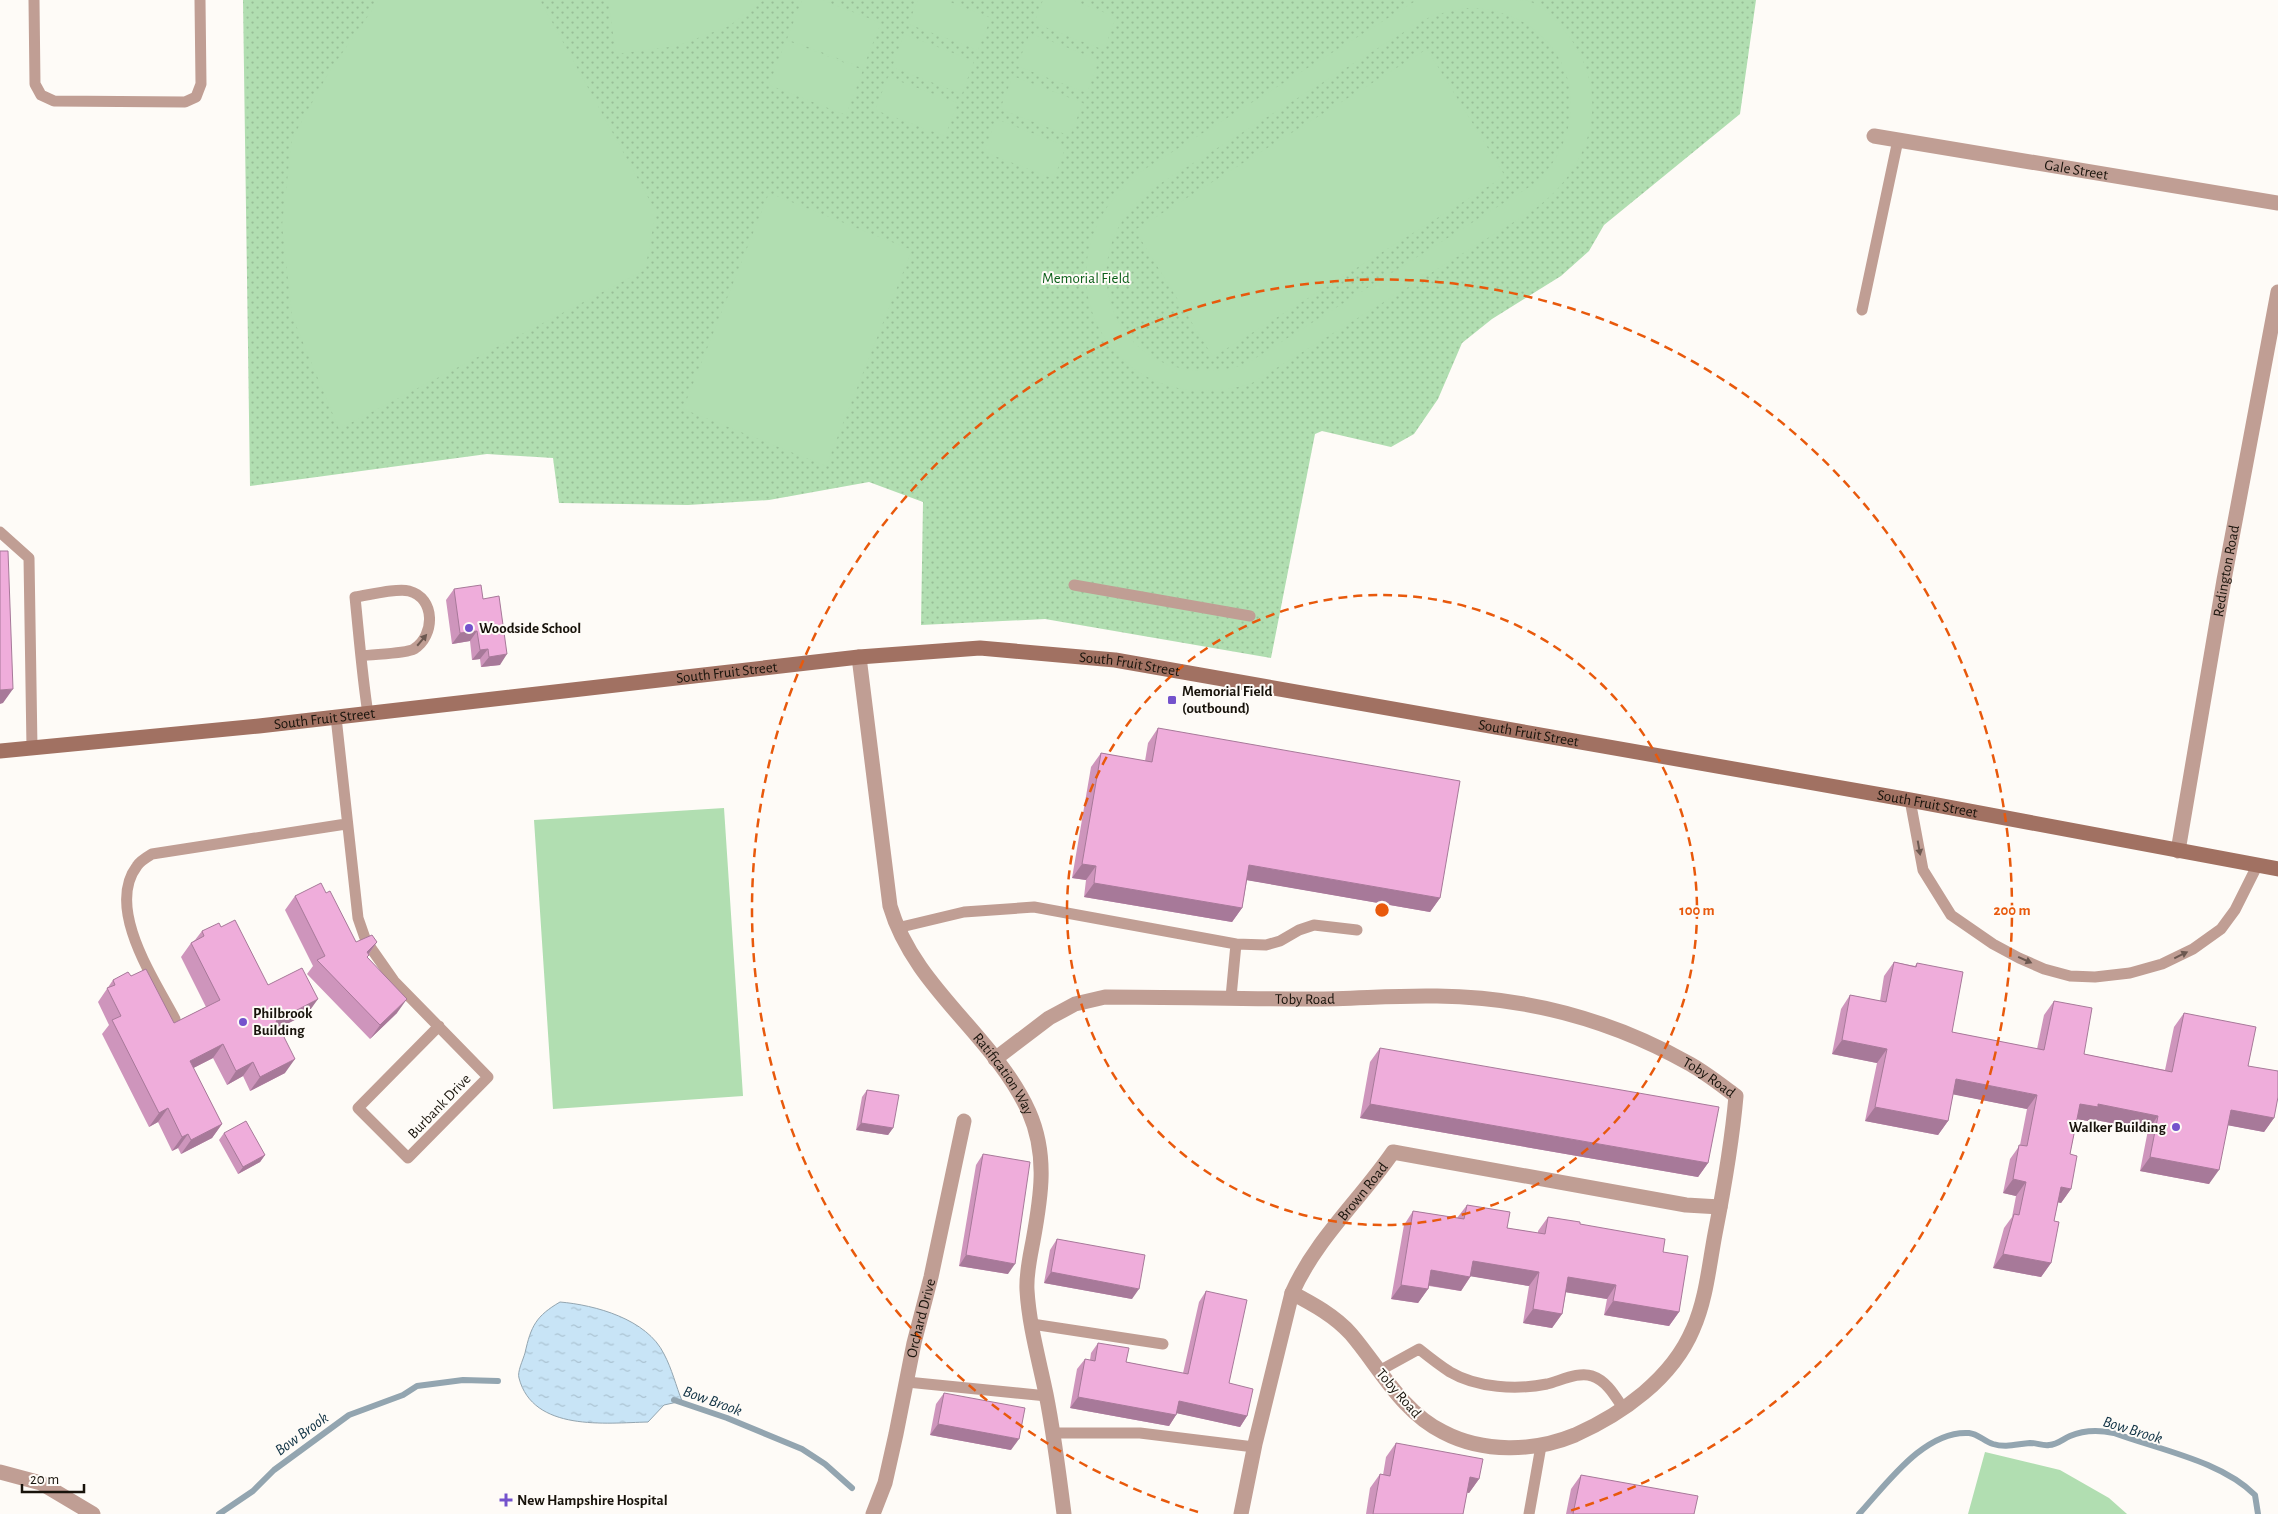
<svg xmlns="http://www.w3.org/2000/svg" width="2278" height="1514" font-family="'Alegreya Sans',sans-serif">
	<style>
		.park { fill: url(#park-dots) }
		.pitch { fill: #b1deb1; fill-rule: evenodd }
		.water { fill: url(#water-ripples); stroke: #93a5b0 }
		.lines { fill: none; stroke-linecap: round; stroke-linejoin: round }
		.stream { stroke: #93a5b0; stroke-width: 6 }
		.lane { stroke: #c09e94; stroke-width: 11 }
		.street { stroke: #c09e94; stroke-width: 15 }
		.secondary { stroke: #a17162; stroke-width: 15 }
		.wall { fill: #ce95bc }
		.shaded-wall { fill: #a77999 }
		.building { fill: #efaddb; stroke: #a77999 }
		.oneway { fill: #6c5850 }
		.ring { fill: none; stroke: #e8590c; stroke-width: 2.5; stroke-dasharray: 9 6 }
		.poi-dot { fill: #7452cc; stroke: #fefbf7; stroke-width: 2 }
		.labels { text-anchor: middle; stroke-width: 4; stroke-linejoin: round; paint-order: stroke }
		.street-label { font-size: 15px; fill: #18130b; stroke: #fefbf7 }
		.park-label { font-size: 15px; fill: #0d601b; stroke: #fefbf7 }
		.poi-label { font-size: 15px; font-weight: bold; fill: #18130b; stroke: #fefbf7; text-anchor: start }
		.water-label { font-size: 16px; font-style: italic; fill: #103244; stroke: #fefbf7 }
		.centre { fill: #e8590c; stroke: #fefbf7; stroke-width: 2.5 }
		.ring-label { font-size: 15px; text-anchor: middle; font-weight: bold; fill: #e8590c; stroke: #fefbf7; stroke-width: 4; stroke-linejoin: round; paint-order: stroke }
	</style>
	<defs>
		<pattern id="park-dots" width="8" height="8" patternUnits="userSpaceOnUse" patternTransform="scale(1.25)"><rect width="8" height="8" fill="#b1deb1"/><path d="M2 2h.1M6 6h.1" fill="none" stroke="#98be97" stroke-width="1.8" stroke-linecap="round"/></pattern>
		<pattern id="water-ripples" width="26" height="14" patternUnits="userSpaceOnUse" patternTransform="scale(1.25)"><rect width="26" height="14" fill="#c8e4f6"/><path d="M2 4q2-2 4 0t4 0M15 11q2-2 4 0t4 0" fill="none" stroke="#abc3d2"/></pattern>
	</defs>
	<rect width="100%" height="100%" fill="#fefbf7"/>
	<path class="park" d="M 243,0 L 1756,0 L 1740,114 L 1604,225 L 1589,251 L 1561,276 L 1492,319 L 1462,343 L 1438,399 L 1414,434 L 1391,447 L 1322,431 L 1315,434 L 1271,658 L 1045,619 L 921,625 L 923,502 L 869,482 L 769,500 L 688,505 L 559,503 L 553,458 L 487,454 L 250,486 Z"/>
	<path class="pitch" d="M 379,0 L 540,0 L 656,212 L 645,270 L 339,429 L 292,316 L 282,225 L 292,139 L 329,72 Z
		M 608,0 L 764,0 L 729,26 L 677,46 L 616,54 Z
		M 802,0 L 822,0 L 881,23 L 863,68 L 787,39 Z
		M 918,0 L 945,0 L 991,18 L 978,50 L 908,24 Z
		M 1043,0 L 1072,0 L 1116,17 L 1104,50 L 1034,23 Z
		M 1417,0 C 1445,0 1473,0 1501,0 C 1509,0 1521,0 1528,1 C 1544,6 1559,22 1568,35 C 1613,96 1592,167 1535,209 L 1252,383 C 1111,429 1024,264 1140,172 ZM 1465,8 C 1564,7 1606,112 1537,182 L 1246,364 C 1128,403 1055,268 1150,190 L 1420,22 L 1434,15 Z
		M 1030,33 L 1099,60 L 1087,93 L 1017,66 Z
		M 904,34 L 974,61 L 962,94 L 892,67 Z
		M 786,40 L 863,70 L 846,115 L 769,85 Z
		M 1427,49 L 1505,176 L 1213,357 L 1135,230 Z
		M 1013,76 L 1083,103 L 1070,136 L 1000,109 Z
		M 888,77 L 958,103 L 945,136 L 875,110 Z
		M 996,119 L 1066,146 L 1054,179 L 984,152 Z
		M 769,193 L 912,250 L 826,466 L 683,409 Z
		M 724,808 L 743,1096 L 553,1109 L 534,820 Z
		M 1985,1452 L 2060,1470 L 2109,1498 L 2127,1514 L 1968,1514 Z"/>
	<path class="water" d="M 560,1302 C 595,1305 647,1319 664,1354 C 672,1369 676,1386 682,1401 L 664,1405 L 648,1422 C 606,1423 533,1432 519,1378 C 517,1372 523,1360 525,1353 C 531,1326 536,1316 560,1302 Z"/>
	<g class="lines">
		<path class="stream" d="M 674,1400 L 727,1418 L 802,1449 L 825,1464 L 852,1488
			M 219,1514 L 253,1491 L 274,1470 L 349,1415 L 403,1395 L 417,1386 L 463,1380 L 498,1381
			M 1859,1514 C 1886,1485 1924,1430 1969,1433 C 1978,1434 1984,1441 1993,1444 C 2006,1448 2017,1444 2030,1443 C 2037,1443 2043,1446 2049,1445 C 2057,1445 2063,1439 2070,1436 C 2084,1430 2099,1430 2114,1433 C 2160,1450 2221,1461 2255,1495 L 2258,1514"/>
		<path class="lane" d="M 34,0 L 35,84 L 41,95 L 54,101 L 185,102 L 196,97 L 201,84 L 200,0
			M 1862,310 L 1898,140
			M 0,532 L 29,558 L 32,748
			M 1074,585 L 1250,616
			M 361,656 C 373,654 405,654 414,649 C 435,636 436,598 409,591 C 397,588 369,595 355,597 C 359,636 362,675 368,714
			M 336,717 L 358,918 L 366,941 L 394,981 L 488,1077 L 408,1158 L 358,1108 L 439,1026
			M 1910,800 L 1923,870 L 1951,915 L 1993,944 L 2019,958 L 2044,969 L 2070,976 L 2095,977 L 2130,973 L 2162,964 L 2193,949 L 2221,929 L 2235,910 L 2257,866
			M 897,928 L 964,912 L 1034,907 L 1236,944 L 1231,997
			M 1236,944 L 1266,945 L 1280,941 L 1299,930 L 1314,925 L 1357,930
			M 175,1019 C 155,981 105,908 137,866 C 140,861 147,857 152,854 L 346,824
			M 1032,1324 L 1163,1344
			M 1379,1371 L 1419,1349 C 1429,1357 1439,1365 1450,1372 C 1477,1388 1517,1390 1547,1384 C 1560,1381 1579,1371 1592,1376 C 1607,1381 1615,1396 1623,1408
			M 907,1382 L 1047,1396
			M 1053,1433 L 1140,1433 L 1254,1447
			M 1529,1514 L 1541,1446"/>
		<g class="street">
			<path id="s1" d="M 1874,136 L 2278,203"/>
			<path id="s2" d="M 859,657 L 890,906 C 914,988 994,1035 1029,1112 C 1048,1155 1041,1197 1033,1241 C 1030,1257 1026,1274 1027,1290 C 1029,1325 1039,1360 1046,1394 C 1054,1434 1059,1474 1064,1514"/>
			<path id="s3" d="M 2178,851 L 2224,580 L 2278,292"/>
			<path id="s4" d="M 995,1059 L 1049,1018 L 1075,1004 L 1105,997 C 1174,997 1243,999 1313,999 C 1354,999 1396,995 1437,996 C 1526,997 1612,1020 1690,1064 C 1706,1073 1721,1085 1736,1096 C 1732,1142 1724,1188 1715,1234 C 1709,1266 1706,1300 1693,1329 C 1672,1379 1622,1414 1575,1435 C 1534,1452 1483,1453 1443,1432 C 1401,1411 1380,1368 1351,1334 C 1335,1316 1313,1304 1292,1293"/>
			<path d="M 0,1472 L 41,1483 L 93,1514"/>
			<path id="s5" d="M 873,1514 L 885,1483 L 896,1434 L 914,1343 L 931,1277 L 964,1121"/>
			<path id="s6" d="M 1241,1514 L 1255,1444 L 1292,1293 C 1316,1239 1360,1200 1393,1152 L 1686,1205 L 1720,1207"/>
		</g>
		<path class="secondary" id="s7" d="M 0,751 L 259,726 L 859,657 L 980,648 L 1115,660 L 1910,800 L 2278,869"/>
	</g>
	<path class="wall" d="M 454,589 L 483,599 L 500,665 L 481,667 L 480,659 L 472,660 L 470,641 L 452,644 L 446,600 Z
		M 1158,728 L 1440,898 L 1430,912 L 1247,880 L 1242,908 L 1232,922 L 1084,897 L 1086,880 L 1072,878 L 1091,767 L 1101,753 L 1145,761 L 1148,743 Z
		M 326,893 L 356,942 L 377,942 L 367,957 L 397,1013 L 370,1039 L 307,974 L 313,966 L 285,910 L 295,896 Z
		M 221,927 L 268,985 L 308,1013 L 279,1028 L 285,1073 L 250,1091 L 243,1076 L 227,1085 L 213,1058 L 193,1068 L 222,1124 L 212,1138 L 181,1154 L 178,1148 L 172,1151 L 158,1122 L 149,1127 L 102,1034 L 109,1025 L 98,1002 L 113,980 L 131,976 L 174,1023 L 206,1007 L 181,957 L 191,943 L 195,940 L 202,931 Z
		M 1894,962 L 1915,966 L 1917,963 L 1952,1032 L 2037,1049 L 2044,1015 L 2054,1001 L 2084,1054 L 2165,1070 L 2174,1027 L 2184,1013 L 2248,1066 L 2274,1118 L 2264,1132 L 2228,1125 L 2209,1184 L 2140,1171 L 2148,1130 L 2090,1119 L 2088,1121 L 2077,1119 L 2070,1154 L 2071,1189 L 2061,1203 L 2058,1202 L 2054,1221 L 2051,1263 L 2041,1277 L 1993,1268 L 2004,1228 L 2012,1217 L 2016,1196 L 2003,1193 L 2010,1159 L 2020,1145 L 2027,1109 L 1953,1094 L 1948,1121 L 1938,1135 L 1865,1121 L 1877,1063 L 1832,1054 L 1841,1009 L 1850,995 L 1880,1001 L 1884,976 Z
		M 1380,1048 L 1708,1163 L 1698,1177 L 1360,1118 L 1370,1062 Z
		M 867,1090 L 893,1128 L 888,1135 L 856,1130 L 862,1097 Z
		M 224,1133 L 265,1155 L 260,1162 L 238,1174 L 219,1140 Z
		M 983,1154 L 1008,1274 L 959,1266 L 976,1165 Z
		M 1467,1205 L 1507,1228 L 1538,1233 L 1538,1231 L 1548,1217 L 1580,1224 L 1663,1252 L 1679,1312 L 1669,1326 L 1604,1315 L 1607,1299 L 1566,1292 L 1562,1314 L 1552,1328 L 1523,1323 L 1529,1286 L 1471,1276 L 1461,1291 L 1429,1286 L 1428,1289 L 1418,1303 L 1391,1299 L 1404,1225 L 1413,1211 L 1457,1218 Z
		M 1057,1239 L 1132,1299 L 1044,1283 L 1050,1250 Z
		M 1206,1291 L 1229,1383 L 1247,1416 L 1240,1427 L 1177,1413 L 1176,1415 L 1169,1426 L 1070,1408 L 1077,1369 L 1085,1359 L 1090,1360 L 1091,1353 L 1098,1343 L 1126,1362 L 1183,1373 L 1199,1302 Z
		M 944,1393 L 1011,1450 L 930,1435 L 936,1404 Z
		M 1396,1443 L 1479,1479 L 1469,1493 L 1467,1492 L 1463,1514 L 1366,1514 L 1370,1488 L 1380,1474 L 1383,1475 L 1386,1457 Z
		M 1581,1475 L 1694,1514 L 1566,1514 L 1571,1489 Z"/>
	<path class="shaded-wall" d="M 477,631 L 470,641 L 452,644 L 460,633 Z
		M 488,649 L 480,659 L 472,660 L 480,650 Z
		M 507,654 L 500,665 L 481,667 L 489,657 Z
		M 13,689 L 3,703 L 0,704 L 0,690 Z
		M 1082,864 L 1096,866 L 1086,880 L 1072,878 Z
		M 1249,865 L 1440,898 L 1430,912 L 1240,879 Z
		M 1094,883 L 1242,908 L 1232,922 L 1084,897 Z
		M 377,942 L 367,956 L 367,952 Z
		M 318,999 L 308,1013 L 266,1035 L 276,1021 Z
		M 407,999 L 397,1013 L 370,1039 L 380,1025 Z
		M 1842,1040 L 1887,1049 L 1877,1063 L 1832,1054 Z
		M 223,1044 L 213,1058 L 180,1075 L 190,1061 Z
		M 295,1059 L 285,1073 L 250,1091 L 260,1077 Z
		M 253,1062 L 243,1076 L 227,1085 L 236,1071 Z
		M 1956,1079 L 2037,1095 L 2027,1109 L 1946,1093 Z
		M 1370,1104 L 1708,1163 L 1698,1177 L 1360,1118 Z
		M 2080,1104 L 2098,1104 L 2158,1116 L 2148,1130 L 2090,1119 L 2088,1121 L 2070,1118 Z
		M 1875,1107 L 1948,1121 L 1938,1135 L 1865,1121 Z
		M 168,1108 L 158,1122 L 149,1127 L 159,1113 Z
		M 2231,1110 L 2274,1118 L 2264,1132 L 2221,1124 Z
		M 861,1123 L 893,1128 L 888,1135 L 856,1130 Z
		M 222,1124 L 212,1138 L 181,1154 L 191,1140 Z
		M 188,1134 L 178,1148 L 172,1151 L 182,1137 Z
		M 265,1155 L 260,1162 L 238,1174 L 243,1167 Z
		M 2150,1157 L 2219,1170 L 2209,1184 L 2140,1171 Z
		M 2013,1179 L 2026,1182 L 2016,1196 L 2003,1193 Z
		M 2061,1187 L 2071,1189 L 2061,1203 L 2051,1201 Z
		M 2003,1254 L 2051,1263 L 2041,1277 L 1993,1268 Z
		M 966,1255 L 1015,1264 L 1008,1274 L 959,1266 Z
		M 1473,1261 L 1539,1272 L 1529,1286 L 1463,1275 Z
		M 1431,1270 L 1470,1277 L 1461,1291 L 1421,1284 Z
		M 1051,1272 L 1139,1289 L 1132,1299 L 1044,1283 Z
		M 1568,1277 L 1616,1285 L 1607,1299 L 1558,1291 Z
		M 1401,1285 L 1428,1289 L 1418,1303 L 1391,1299 Z
		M 1613,1301 L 1679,1312 L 1669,1326 L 1604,1315 Z
		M 1533,1309 L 1562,1314 L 1552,1328 L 1523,1323 Z
		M 1078,1397 L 1176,1415 L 1169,1426 L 1070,1408 Z
		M 1179,1401 L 1247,1416 L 1240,1427 L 1171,1412 Z
		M 938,1424 L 1019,1439 L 1011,1450 L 930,1435 Z
		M 1470,1477 L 1479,1479 L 1469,1493 L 1460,1491 Z"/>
	<path class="building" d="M 0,551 L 8,551 L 13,689 L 0,690 Z
		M 481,585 L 483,599 L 499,596 L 507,654 L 489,657 L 488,649 L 480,650 L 477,631 L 460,633 L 454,589 Z
		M 1158,728 L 1460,781 L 1440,898 L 1249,865 L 1242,908 L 1094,883 L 1096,866 L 1082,864 L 1101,753 L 1152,762 Z
		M 321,883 L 326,893 L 330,891 L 356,942 L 372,935 L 377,942 L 367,952 L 369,955 L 367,957 L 407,999 L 380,1025 L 317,960 L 325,956 L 295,896 Z
		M 235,920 L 268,985 L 302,968 L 318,999 L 276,1021 L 295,1059 L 260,1077 L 253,1062 L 236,1071 L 223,1044 L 190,1061 L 222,1124 L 191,1140 L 188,1134 L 182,1137 L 168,1108 L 159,1113 L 112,1020 L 121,1016 L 107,988 L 115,985 L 113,980 L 128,972 L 131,976 L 146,969 L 174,1023 L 220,1000 L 191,943 L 204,936 L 202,931 L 219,923 L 221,927 Z
		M 1894,962 L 1916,967 L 1917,963 L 1963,972 L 1952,1032 L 2044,1050 L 2054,1001 L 2092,1008 L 2084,1054 L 2172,1072 L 2184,1013 L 2256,1027 L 2248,1066 L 2278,1071 L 2278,1097 L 2274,1118 L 2231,1110 L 2219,1170 L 2150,1157 L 2158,1116 L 2098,1104 L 2098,1107 L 2080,1104 L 2070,1154 L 2077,1156 L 2071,1189 L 2061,1187 L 2054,1221 L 2059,1222 L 2051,1263 L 2003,1254 L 2014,1214 L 2019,1215 L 2026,1182 L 2013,1179 L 2019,1145 L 2027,1146 L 2037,1095 L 1956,1079 L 1948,1121 L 1875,1107 L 1887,1049 L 1842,1040 L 1850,995 L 1886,1002 Z
		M 1380,1048 L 1719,1107 L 1708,1163 L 1370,1104 Z
		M 867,1090 L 899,1095 L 893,1128 L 861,1123 Z
		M 246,1121 L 265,1155 L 243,1167 L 224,1133 Z
		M 983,1154 L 1030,1162 L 1015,1264 L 966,1255 Z
		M 1467,1205 L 1510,1212 L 1507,1228 L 1545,1234 L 1548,1217 L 1580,1222 L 1580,1224 L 1665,1239 L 1663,1252 L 1688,1256 L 1679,1312 L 1613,1301 L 1616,1285 L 1568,1277 L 1562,1314 L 1533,1309 L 1539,1272 L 1473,1261 L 1470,1277 L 1431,1270 L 1428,1289 L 1401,1285 L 1413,1211 L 1464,1219 Z
		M 1057,1239 L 1145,1255 L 1139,1289 L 1051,1272 Z
		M 1206,1291 L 1247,1300 L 1229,1383 L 1253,1389 L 1247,1416 L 1179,1401 L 1176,1415 L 1078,1397 L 1085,1359 L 1095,1361 L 1098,1343 L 1129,1348 L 1126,1362 L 1188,1374 Z
		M 944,1393 L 1025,1408 L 1019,1439 L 938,1424 Z
		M 1396,1443 L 1483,1459 L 1479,1479 L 1470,1477 L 1463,1514 L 1373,1514 L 1380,1474 L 1390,1476 Z
		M 1581,1475 L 1698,1496 L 1694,1514 L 1573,1514 Z"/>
	<defs><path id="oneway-solid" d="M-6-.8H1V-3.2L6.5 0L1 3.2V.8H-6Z" transform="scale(1.25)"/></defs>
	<g class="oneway">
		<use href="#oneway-solid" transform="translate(422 640) rotate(-50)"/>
		<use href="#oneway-solid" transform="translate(1919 848) rotate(80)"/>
		<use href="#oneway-solid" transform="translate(2181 955) rotate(-26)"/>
		<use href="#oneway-solid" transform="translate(2025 960) rotate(24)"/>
	</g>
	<g class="ring">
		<circle cx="1382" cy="910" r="315"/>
		<path d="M1198 1512A630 630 0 1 1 1566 1512"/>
	</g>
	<g class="poi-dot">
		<circle cx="469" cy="628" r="5"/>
		<rect x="1167" y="695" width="10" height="10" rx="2.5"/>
		<circle cx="243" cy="1022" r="5"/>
		<circle cx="2176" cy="1127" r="5"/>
		<path d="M503.5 1492.5h5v5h5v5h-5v5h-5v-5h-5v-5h5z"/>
	</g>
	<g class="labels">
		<g class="street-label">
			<text dy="5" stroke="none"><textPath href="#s1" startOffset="205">Gale Street</textPath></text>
			<text dy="5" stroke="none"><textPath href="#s3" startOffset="284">Redington Road</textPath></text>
			<text dy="5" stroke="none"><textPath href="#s7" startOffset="1136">South Fruit Street</textPath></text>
			<text dy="5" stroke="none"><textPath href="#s7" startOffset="731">South Fruit Street</textPath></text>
			<text dy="5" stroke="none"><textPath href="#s7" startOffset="326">South Fruit Street</textPath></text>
			<text dy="5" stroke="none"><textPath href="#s7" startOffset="1541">South Fruit Street</textPath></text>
			<text dy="5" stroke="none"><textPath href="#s7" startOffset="1946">South Fruit Street</textPath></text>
			<text dy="5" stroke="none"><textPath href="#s4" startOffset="328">Toby Road</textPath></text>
			<text dy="5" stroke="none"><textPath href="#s2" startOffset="455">Ratification Way</textPath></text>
			<text dy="5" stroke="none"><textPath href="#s4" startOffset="748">Toby Road</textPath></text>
			<text transform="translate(439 1106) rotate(-46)" y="5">Burbank Drive</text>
			<text dy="5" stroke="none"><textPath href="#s6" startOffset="351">Brown Road</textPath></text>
			<text dy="5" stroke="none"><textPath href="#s5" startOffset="202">Orchard Drive</textPath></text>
			<text transform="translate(1399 1393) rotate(49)" y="5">Toby Road</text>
		</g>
		<g class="park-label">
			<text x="1086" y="283">Memorial Field</text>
		</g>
		<g class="poi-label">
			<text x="479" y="633">Woodside School</text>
			<text x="1182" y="696">Memorial Field<tspan x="1182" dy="17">(outbound)</tspan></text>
			<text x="253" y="1018">Philbrook<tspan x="253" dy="17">Building</tspan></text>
			<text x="2166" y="1132" text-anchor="end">Walker Building</text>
			<text x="517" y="1505">New Hampshire Hospital</text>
		</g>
		<g class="water-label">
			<text transform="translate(713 1400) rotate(20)" y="6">Bow Brook</text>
			<text transform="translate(2133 1429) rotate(17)" y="6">Bow Brook</text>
			<text transform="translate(301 1433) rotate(-36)" y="6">Bow Brook</text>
		</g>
	</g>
	<circle cx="1382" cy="910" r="8" class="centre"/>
	<g class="ring-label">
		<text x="1697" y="915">100 m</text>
		<text x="2012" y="915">200 m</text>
	</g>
	<path d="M22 1484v8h62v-8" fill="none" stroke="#18130b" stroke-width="2.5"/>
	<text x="30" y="1484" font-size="15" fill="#18130b" stroke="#fefbf7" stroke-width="4" paint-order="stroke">20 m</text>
</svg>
